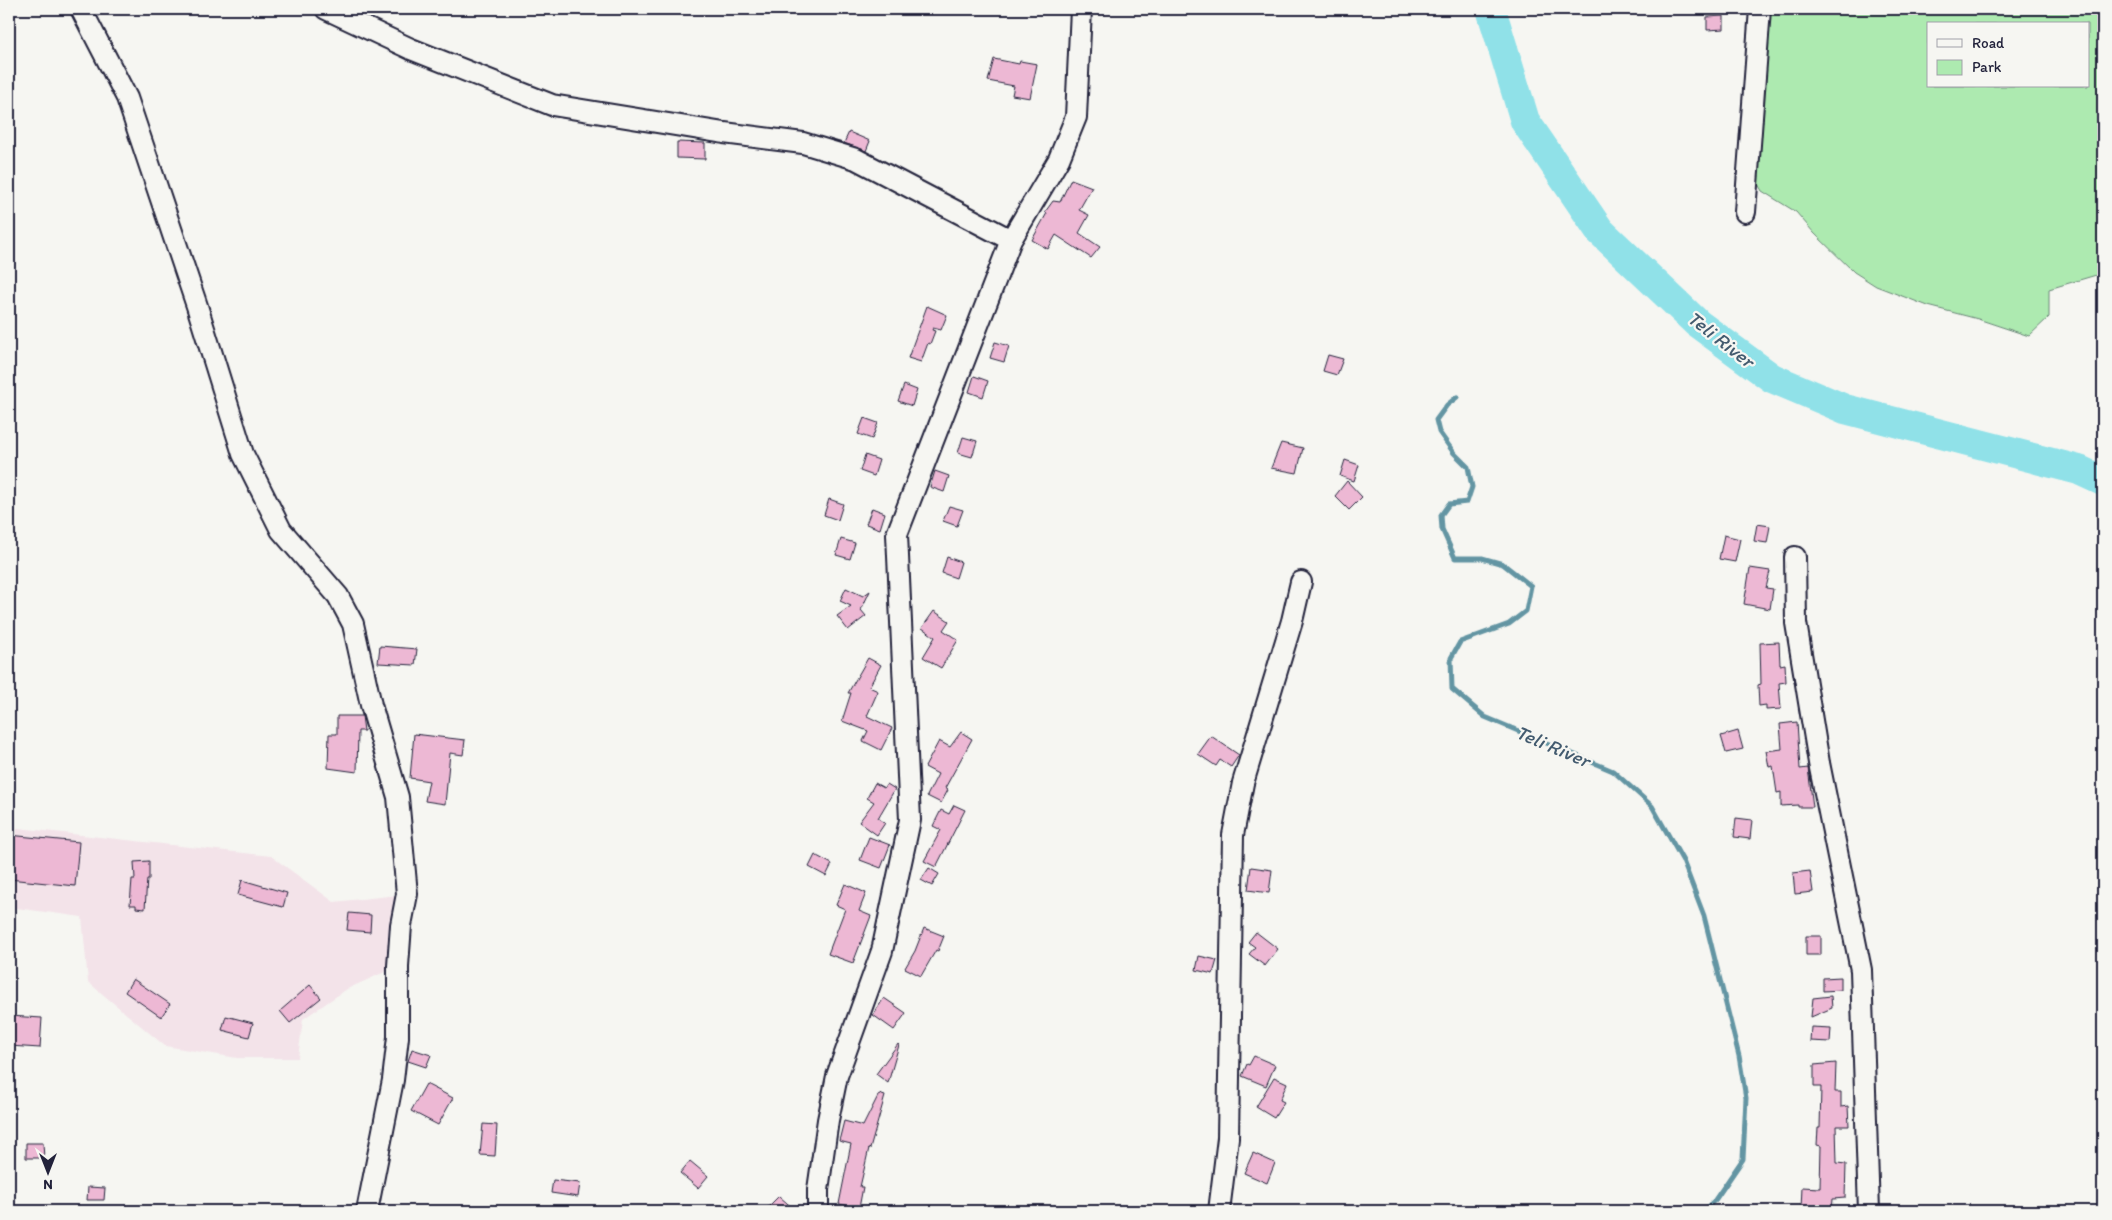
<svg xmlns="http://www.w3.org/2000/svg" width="2112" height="1220" font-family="Itim,sans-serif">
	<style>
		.built { fill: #f3e3e9 }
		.green { fill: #adeab0; stroke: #688676; fill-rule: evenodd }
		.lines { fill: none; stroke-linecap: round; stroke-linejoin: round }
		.stream { stroke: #6495a3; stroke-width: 5 }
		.river { stroke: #90e1e8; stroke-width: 30 }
		.building { fill: #edb8d4; stroke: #22223b }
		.street-casing { stroke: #22223b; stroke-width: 24 }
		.street { stroke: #f6f6f2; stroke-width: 20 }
		.labels { text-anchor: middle; stroke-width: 4.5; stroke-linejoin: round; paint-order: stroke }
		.water-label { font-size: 20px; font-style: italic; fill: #435b6f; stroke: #f6f6f2 }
	</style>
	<rect width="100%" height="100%" fill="#f6f6f2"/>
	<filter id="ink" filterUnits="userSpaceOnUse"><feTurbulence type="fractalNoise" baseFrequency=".02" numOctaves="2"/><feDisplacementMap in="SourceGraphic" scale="10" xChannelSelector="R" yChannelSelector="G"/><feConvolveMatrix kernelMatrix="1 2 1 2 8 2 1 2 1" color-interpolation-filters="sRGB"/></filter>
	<g filter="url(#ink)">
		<path class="built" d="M 9,827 L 271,856 L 334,902 L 407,894 L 398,966 L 347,989 L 303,1019 L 298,1058 L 237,1058 L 165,1046 L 88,982 L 82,917 L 9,907 Z"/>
		<path class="green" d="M 1752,9 L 2103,9 L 2103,273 L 2049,289 L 2049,317 L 2029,336 L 1978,319 L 1928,306 L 1876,286 L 1854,272 L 1814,233 L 1796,212 L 1762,191 L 1743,158 ZM 1928,24 L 2088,24 L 2088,86 L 1928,86 Z"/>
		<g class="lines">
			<path class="stream" d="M 1457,397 L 1447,405 L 1436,420 L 1439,432 L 1454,453 L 1468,467 L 1472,487 L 1467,502 L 1449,504 L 1441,515 L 1442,529 L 1455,558 L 1482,558 L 1503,564 L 1531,586 L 1526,611 L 1509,624 L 1460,642 L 1451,658 L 1452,689 L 1485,717 L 1613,771 L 1652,806 L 1683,861 L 1704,916 L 1739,1056 L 1746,1098 L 1743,1159 L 1715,1200 L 1703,1211"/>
			<path class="river" d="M 1491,9 L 1525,121 L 1600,231 L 1697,323 L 1772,378 L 1845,409 L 2079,470 L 2103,481"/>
		</g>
		<path class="building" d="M 1724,16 L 1724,29 L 1707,30 L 1707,17 Z
			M 994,59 L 1019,64 L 1020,61 L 1037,64 L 1030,98 L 1012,95 L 1014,86 L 988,81 Z
			M 849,132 L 870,141 L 866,151 L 844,143 Z
			M 677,142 L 705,143 L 705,159 L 677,158 Z
			M 1071,179 L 1092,187 L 1079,210 L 1089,215 L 1079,233 L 1100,247 L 1091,258 L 1056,235 L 1048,249 L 1032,240 L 1047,213 L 1045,212 L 1053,201 L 1060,202 Z
			M 927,306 L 947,315 L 941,330 L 933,328 L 932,330 L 935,331 L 930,344 L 928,343 L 921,362 L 908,358 Z
			M 995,342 L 1009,346 L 1004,362 L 990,358 Z
			M 1328,355 L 1343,359 L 1337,375 L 1323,371 Z
			M 974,376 L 988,381 L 983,397 L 969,392 Z
			M 904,385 L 917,390 L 912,406 L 898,401 Z
			M 864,418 L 878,423 L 872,439 L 858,434 Z
			M 963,437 L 977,441 L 972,457 L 958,453 Z
			M 1281,443 L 1303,448 L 1297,473 L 1271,468 Z
			M 865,455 L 879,460 L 874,476 L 860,471 Z
			M 1345,460 L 1359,465 L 1354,481 L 1340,476 Z
			M 935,471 L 949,476 L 944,492 L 930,487 Z
			M 1347,481 L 1362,497 L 1349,510 L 1335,496 Z
			M 829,499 L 843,504 L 838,520 L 824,515 Z
			M 949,506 L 963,510 L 957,526 L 943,521 Z
			M 872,508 L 885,513 L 880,529 L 866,524 Z
			M 1757,524 L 1770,526 L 1767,543 L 1754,541 Z
			M 1724,535 L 1740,539 L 1735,562 L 1719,559 Z
			M 841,539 L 855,543 L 850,559 L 836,555 Z
			M 947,557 L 961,562 L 956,578 L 942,573 Z
			M 1750,568 L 1770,571 L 1766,588 L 1773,589 L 1770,609 L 1744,604 Z
			M 846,588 L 863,596 L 870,591 L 861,610 L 866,616 L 848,630 L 837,616 L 851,606 L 840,601 Z
			M 934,611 L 949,621 L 943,630 L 958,640 L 941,668 L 923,657 L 935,637 L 922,628 Z
			M 1779,642 L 1780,665 L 1785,664 L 1786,682 L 1779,683 L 1781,709 L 1766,710 L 1766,705 L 1759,706 L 1758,685 L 1761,684 L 1760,643 Z
			M 380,646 L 417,649 L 415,665 L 378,663 Z
			M 868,658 L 881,665 L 869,687 L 878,691 L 867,716 L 892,728 L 881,750 L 863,741 L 868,731 L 842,721 L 851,693 L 848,693 Z
			M 337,716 L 362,716 L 364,731 L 358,731 L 357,772 L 328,768 L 329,734 L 337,734 Z
			M 1797,722 L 1800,769 L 1808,768 L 1813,807 L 1798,807 L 1798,805 L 1781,806 L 1781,792 L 1777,793 L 1773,766 L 1769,767 L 1766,751 L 1782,749 L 1780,724 Z
			M 1738,731 L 1743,749 L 1726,753 L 1721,736 Z
			M 961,732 L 972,739 L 945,788 L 948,790 L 941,803 L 927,796 L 938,774 L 925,767 L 939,741 L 950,747 Z
			M 414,734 L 465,740 L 463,755 L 450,753 L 445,804 L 425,801 L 429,781 L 410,778 Z
			M 1211,736 L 1239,755 L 1231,767 L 1220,760 L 1216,766 L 1198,754 Z
			M 875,783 L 884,788 L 887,784 L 895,789 L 878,818 L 885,823 L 877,835 L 859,822 L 874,802 L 867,798 Z
			M 954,805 L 965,810 L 936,867 L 924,861 L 941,830 L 933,826 L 941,810 L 949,814 Z
			M 1736,818 L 1752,820 L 1750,839 L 1734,837 Z
			M 9,835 L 79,842 L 75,886 L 9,879 Z
			M 869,837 L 890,845 L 881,868 L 860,860 Z
			M 815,855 L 832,864 L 826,876 L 809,867 Z
			M 149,861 L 149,879 L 147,879 L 145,909 L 136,908 L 136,905 L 130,905 L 132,879 L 135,879 L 134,862 Z
			M 1251,867 L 1272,870 L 1269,893 L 1248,890 Z
			M 929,868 L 939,874 L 932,886 L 921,880 Z
			M 1810,871 L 1813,892 L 1795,894 L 1793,873 Z
			M 242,880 L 287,893 L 283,907 L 238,895 Z
			M 845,884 L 866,893 L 859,911 L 871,916 L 853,963 L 828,954 L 845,909 L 836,905 Z
			M 349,913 L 371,915 L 370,932 L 347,930 Z
			M 924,928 L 944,936 L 938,951 L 936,950 L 921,976 L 905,968 L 915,951 Z
			M 1256,932 L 1278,949 L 1265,966 L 1249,954 L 1255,947 L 1248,942 Z
			M 1806,936 L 1821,936 L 1821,955 L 1806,955 Z
			M 1199,956 L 1217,960 L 1213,974 L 1196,970 Z
			M 1841,977 L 1841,990 L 1823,991 L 1823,978 Z
			M 133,979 L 170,1004 L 161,1017 L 125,992 Z
			M 310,985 L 321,998 L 290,1023 L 280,1011 Z
			M 1831,996 L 1832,1008 L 1811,1017 L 1813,998 Z
			M 884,998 L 906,1013 L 894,1030 L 873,1015 Z
			M 9,1016 L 42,1018 L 40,1048 L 9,1046 Z
			M 226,1016 L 253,1023 L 249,1037 L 222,1030 Z
			M 1811,1027 L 1831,1028 L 1830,1042 L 1810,1041 Z
			M 898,1044 L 899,1045 L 888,1083 L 876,1074 Z
			M 412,1049 L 431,1055 L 426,1067 L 408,1061 Z
			M 1254,1056 L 1275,1065 L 1266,1086 L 1242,1076 L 1247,1064 L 1249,1065 Z
			M 1836,1063 L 1835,1092 L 1841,1092 L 1841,1107 L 1848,1106 L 1849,1126 L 1836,1126 L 1837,1163 L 1846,1164 L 1845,1198 L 1833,1199 L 1832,1210 L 1801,1209 L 1802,1187 L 1820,1188 L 1821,1146 L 1817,1145 L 1818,1128 L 1820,1128 L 1821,1087 L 1814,1087 L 1814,1065 Z
			M 1274,1077 L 1287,1083 L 1280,1100 L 1284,1102 L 1274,1118 L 1256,1107 Z
			M 426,1084 L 453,1098 L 438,1125 L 411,1111 Z
			M 879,1094 L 885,1096 L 870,1149 L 869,1148 L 860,1187 L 863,1187 L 859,1208 L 839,1204 L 851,1144 L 839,1141 L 844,1121 L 863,1126 Z
			M 483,1124 L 497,1125 L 495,1156 L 480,1155 Z
			M 26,1143 L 43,1143 L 44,1158 L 26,1158 Z
			M 1253,1153 L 1275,1163 L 1267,1183 L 1244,1173 Z
			M 690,1161 L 708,1176 L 698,1188 L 680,1173 Z
			M 553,1180 L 580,1183 L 578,1197 L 551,1193 Z
			M 88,1187 L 105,1188 L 104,1200 L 87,1200 Z
			M 779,1196 L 796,1211 L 764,1211 Z"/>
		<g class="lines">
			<g class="street-casing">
				<path id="street" d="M 81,9 L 127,98 L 197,306 L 243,454 L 281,530 L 338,596 L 353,624 L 371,705 L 398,797 L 407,894 L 401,925 L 398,966 L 398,1037 L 393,1080 L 367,1211
					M 326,9 L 411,49 L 552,105 L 724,133 L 803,143 L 856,159 L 1011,240
					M 1745,212 L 1760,9
					M 1795,557 L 1796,623 L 1819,763 L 1861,970 L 1869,1211
					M 818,1211 L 818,1190 L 828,1120 L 837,1076 L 882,951 L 910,820 L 897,534 L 1011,240 L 1059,159 L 1076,117 L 1081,9
					M 1219,1211 L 1228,1138 L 1233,835 L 1243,783 L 1292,621 L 1301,582"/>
			</g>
			<use href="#street" class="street"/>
		</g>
	</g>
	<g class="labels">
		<g class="water-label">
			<text transform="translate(1721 339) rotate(38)" y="7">Teli River</text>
			<text transform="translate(1553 746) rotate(23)" y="7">Teli River</text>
		</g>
	</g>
	<rect width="2112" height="1220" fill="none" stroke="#f6f6f2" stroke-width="30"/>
	<rect x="15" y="15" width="2082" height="1190" fill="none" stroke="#22223b" stroke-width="2" filter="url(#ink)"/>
	<rect x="1927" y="22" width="162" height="65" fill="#f6f6f2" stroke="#a1a1a9"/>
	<rect x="1937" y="39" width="25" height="8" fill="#f6f6f2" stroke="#a1a1a9"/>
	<text x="1972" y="48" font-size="15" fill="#22223b">Road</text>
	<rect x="1937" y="60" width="25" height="15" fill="#adeab0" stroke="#a1a1a9"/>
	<text x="1972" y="72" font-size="15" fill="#22223b">Park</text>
	<g transform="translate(48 1172) rotate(180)" stroke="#f6f6f2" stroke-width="4" paint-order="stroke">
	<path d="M0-4L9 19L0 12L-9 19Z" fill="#22223b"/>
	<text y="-8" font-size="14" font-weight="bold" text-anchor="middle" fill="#22223b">N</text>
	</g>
</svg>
